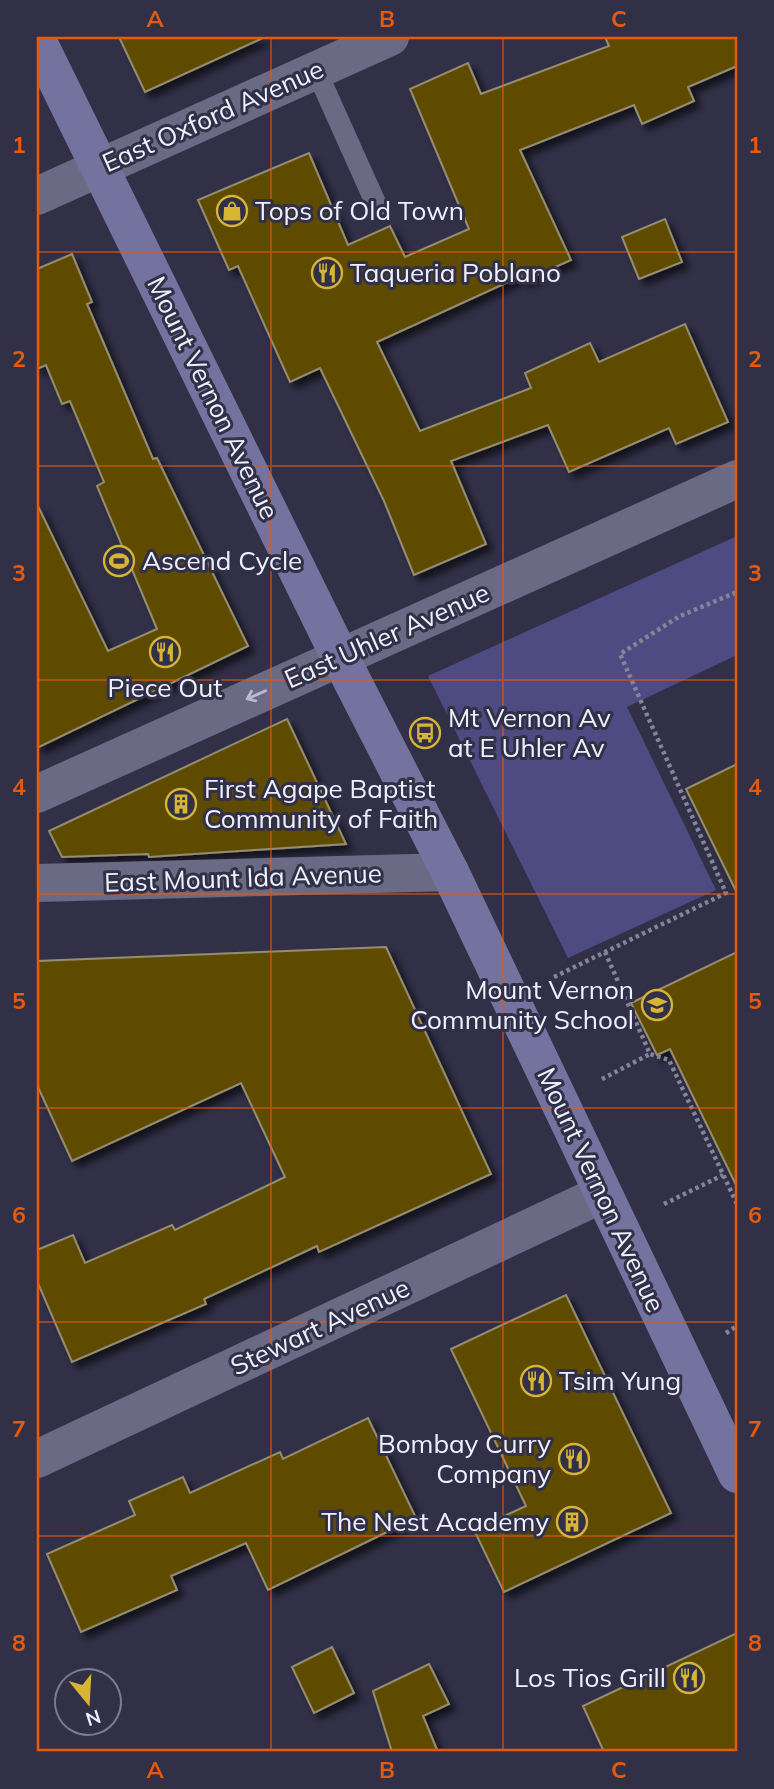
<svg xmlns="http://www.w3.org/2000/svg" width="774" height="1789" font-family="Mulish,sans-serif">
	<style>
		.green { fill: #4e4b83 }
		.building { fill: #5e4c04; stroke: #958d71; stroke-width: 2; filter: url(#shadow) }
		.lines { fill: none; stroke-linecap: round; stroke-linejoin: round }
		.path { stroke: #848498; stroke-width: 4.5; stroke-dasharray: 3.5 3.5; stroke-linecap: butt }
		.lane { stroke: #6a6a84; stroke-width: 21 }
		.street { stroke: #6a6a84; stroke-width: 38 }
		.secondary { stroke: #74729e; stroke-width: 38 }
		.oneway { stroke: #babace }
		.grid { fill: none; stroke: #e8590c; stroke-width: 2; stroke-opacity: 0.55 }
		.labels { text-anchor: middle; stroke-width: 6; stroke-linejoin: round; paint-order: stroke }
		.street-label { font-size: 26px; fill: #eff0ff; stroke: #313047 }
		.poi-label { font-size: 26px; fill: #eff0ff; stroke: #313047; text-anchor: start }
		.neatline { fill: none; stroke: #e8590c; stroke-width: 2.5 }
		.grid-label { font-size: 23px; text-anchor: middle; font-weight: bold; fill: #e8590c }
	</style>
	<defs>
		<filter id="shadow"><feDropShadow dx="6" dy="6" stdDeviation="3.5" flood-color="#0009"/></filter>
	</defs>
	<rect width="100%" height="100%" fill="#313047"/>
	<path class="green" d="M 737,536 L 737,655 L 627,707 L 716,890 L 568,958 L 428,676 Z"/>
	<path class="building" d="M 119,37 L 265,37 L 145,92 Z
		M 605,37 L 737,37 L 737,66 L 688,87 L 694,101 L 642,124 L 634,105 L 520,150 L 571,260 L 524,281 L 521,276 L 377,342 L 420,431 L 531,388 L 525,373 L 590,343 L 599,362 L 685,324 L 728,422 L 676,444 L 669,428 L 569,472 L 548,425 L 451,461 L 486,544 L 414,575 L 384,501 L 320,368 L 290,382 L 238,266 L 229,270 L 198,200 L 309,153 L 348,245 L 390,226 L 405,257 L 469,229 L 410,89 L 468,63 L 481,94 L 609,46 Z
		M 665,219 L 682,262 L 639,279 L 622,237 Z
		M 72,254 L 92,302 L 87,304 L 153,459 L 157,458 L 248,646 L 37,748 L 37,504 L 108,651 L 157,629 L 97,486 L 104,482 L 70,401 L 62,404 L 46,365 L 37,369 L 37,269 Z
		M 287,719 L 346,844 L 149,857 L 148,854 L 62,857 L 49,831 Z
		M 737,764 L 737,893 L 686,789 Z
		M 386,947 L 491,1174 L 319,1252 L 317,1246 L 204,1299 L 206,1304 L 72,1362 L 37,1281 L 37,1250 L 73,1235 L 85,1263 L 172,1225 L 175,1230 L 285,1177 L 241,1083 L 72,1161 L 37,1085 L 37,961 Z
		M 737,952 L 737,1187 L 670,1049 L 657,1055 L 631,1003 Z
		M 566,1295 L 671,1513 L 504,1592 L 474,1530 L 526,1506 L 451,1349 Z
		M 368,1418 L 416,1518 L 268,1590 L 246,1543 L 171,1576 L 177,1590 L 81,1632 L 47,1554 L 135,1515 L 129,1501 L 183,1477 L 190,1493 L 280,1452 L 283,1459 Z
		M 737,1633 L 737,1752 L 604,1752 L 583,1706 Z
		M 332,1647 L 354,1693 L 314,1713 L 292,1667 Z
		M 429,1664 L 449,1704 L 423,1716 L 438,1752 L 392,1752 L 373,1691 Z"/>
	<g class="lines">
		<path class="path" d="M 605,952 L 650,1054 L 669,1060 L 737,1204
			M 554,977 L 726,893 L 620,654 L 680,616 L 737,592
			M 602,1079 L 650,1054
			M 664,1204 L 723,1175
			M 726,1333 L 737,1326"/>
		<path class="lane" d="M 316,70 L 377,206"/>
		<path class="street" d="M 37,196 L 390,37
			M 37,794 L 737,479
			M 37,883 L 450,872
			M 37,1459 L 602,1194"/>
		<path class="secondary" d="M 37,40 L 340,657 L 450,872 L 737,1474"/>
	</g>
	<defs><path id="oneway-shaft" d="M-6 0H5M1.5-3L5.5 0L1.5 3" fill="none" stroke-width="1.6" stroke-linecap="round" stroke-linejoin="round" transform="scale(1.75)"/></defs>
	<use class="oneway" href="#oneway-shaft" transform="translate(256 695) rotate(156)"/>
	<path class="grid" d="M 271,37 L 271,1752M 503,37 L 503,1752M 37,252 L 737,252M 37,466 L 737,466M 37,680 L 737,680M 37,894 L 737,894M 37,1108 L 737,1108M 37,1322 L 737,1322M 37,1536 L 737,1536"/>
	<defs>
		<g id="shop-ring" transform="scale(1.575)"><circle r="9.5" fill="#313047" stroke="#d7b434" stroke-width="1.5"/><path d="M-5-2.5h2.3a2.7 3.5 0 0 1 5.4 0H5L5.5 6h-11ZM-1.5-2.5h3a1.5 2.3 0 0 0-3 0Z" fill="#d7b434"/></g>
		<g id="restaurant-ring" transform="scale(1.575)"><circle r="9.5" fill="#313047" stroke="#d7b434" stroke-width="1.5"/><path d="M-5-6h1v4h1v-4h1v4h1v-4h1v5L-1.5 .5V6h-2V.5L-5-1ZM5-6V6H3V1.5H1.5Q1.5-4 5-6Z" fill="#d7b434"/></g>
		<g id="stadium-ring" transform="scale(1.575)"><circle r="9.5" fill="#313047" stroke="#d7b434" stroke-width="1.5"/><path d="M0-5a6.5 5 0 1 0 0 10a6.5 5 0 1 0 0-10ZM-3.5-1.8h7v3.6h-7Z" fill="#d7b434"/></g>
		<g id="bus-ring" transform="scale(1.575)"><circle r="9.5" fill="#313047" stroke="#d7b434" stroke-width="1.5"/><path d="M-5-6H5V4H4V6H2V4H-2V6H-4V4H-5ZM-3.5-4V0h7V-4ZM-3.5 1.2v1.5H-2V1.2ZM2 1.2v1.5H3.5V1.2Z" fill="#d7b434"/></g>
		<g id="building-ring" transform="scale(1.575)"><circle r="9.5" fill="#313047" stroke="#d7b434" stroke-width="1.5"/><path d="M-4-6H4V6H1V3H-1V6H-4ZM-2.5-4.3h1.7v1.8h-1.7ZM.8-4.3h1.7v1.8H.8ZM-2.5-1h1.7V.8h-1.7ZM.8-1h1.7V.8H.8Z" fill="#d7b434"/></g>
		<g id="school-ring" transform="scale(1.575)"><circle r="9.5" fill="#313047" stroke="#d7b434" stroke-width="1.5"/><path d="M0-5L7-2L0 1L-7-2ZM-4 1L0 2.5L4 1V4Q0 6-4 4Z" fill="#d7b434"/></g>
	</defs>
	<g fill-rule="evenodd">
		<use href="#shop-ring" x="232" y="211"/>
		<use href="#restaurant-ring" x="327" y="273"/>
		<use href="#stadium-ring" x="119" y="561"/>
		<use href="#restaurant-ring" x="165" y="652"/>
		<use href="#bus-ring" x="425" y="733"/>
		<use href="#building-ring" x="181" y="804"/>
		<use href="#school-ring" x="657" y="1005"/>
		<use href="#restaurant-ring" x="536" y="1381"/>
		<use href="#restaurant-ring" x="574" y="1459"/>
		<use href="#building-ring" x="572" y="1522"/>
		<use href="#restaurant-ring" x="689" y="1678"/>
	</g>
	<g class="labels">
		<g class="street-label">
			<text transform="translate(213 116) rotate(-24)" y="9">East Oxford Avenue</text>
			<text transform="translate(213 398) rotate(64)" y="9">Mount Vernon Avenue</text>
			<text transform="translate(387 636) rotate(-24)" y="9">East Uhler Avenue</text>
			<text transform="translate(243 878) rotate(-2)" y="9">East Mount Ida Avenue</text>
			<text transform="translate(601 1190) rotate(65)" y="9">Mount Vernon Avenue</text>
			<text transform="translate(320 1327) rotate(-25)" y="9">Stewart Avenue</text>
		</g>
		<g class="poi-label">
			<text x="255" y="220">Tops of Old Town</text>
			<text x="350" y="282">Taqueria Poblano</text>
			<text x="142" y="570">Ascend Cycle</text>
			<text x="165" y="697" text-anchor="middle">Piece Out</text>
			<text x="448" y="727">Mt Vernon Av<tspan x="448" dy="30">at E Uhler Av</tspan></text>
			<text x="204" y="798">First Agape Baptist<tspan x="204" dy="30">Community of Faith</tspan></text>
			<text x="634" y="999" text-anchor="end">Mount Vernon<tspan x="634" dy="30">Community School</tspan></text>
			<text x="559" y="1390">Tsim Yung</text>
			<text x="551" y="1453" text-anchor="end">Bombay Curry<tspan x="551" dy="30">Company</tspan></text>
			<text x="549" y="1531" text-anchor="end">The Nest Academy</text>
			<text x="666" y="1687" text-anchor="end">Los Tios Grill</text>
		</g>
	</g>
	<rect width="774" height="1789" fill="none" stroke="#313047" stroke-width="77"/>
	<g transform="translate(88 1702) rotate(162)"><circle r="33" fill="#313047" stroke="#7d7d91" stroke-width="2"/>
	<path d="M0-5L12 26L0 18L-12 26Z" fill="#d7b434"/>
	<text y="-10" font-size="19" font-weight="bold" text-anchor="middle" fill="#eff0ff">N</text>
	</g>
	<rect x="38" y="38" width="698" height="1712" class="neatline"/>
	<g class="grid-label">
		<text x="155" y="27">A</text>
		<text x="387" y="27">B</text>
		<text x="619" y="27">C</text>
		<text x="19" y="153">1</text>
		<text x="755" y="153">1</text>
		<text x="19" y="367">2</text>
		<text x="755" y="367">2</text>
		<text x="19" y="581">3</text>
		<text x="755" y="581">3</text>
		<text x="19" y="795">4</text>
		<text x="755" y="795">4</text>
		<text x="19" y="1009">5</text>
		<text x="755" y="1009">5</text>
		<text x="19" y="1223">6</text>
		<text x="755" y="1223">6</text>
		<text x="19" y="1437">7</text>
		<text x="755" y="1437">7</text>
		<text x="19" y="1651">8</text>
		<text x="755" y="1651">8</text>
		<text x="155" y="1778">A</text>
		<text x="387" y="1778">B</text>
		<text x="619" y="1778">C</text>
	</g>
</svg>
